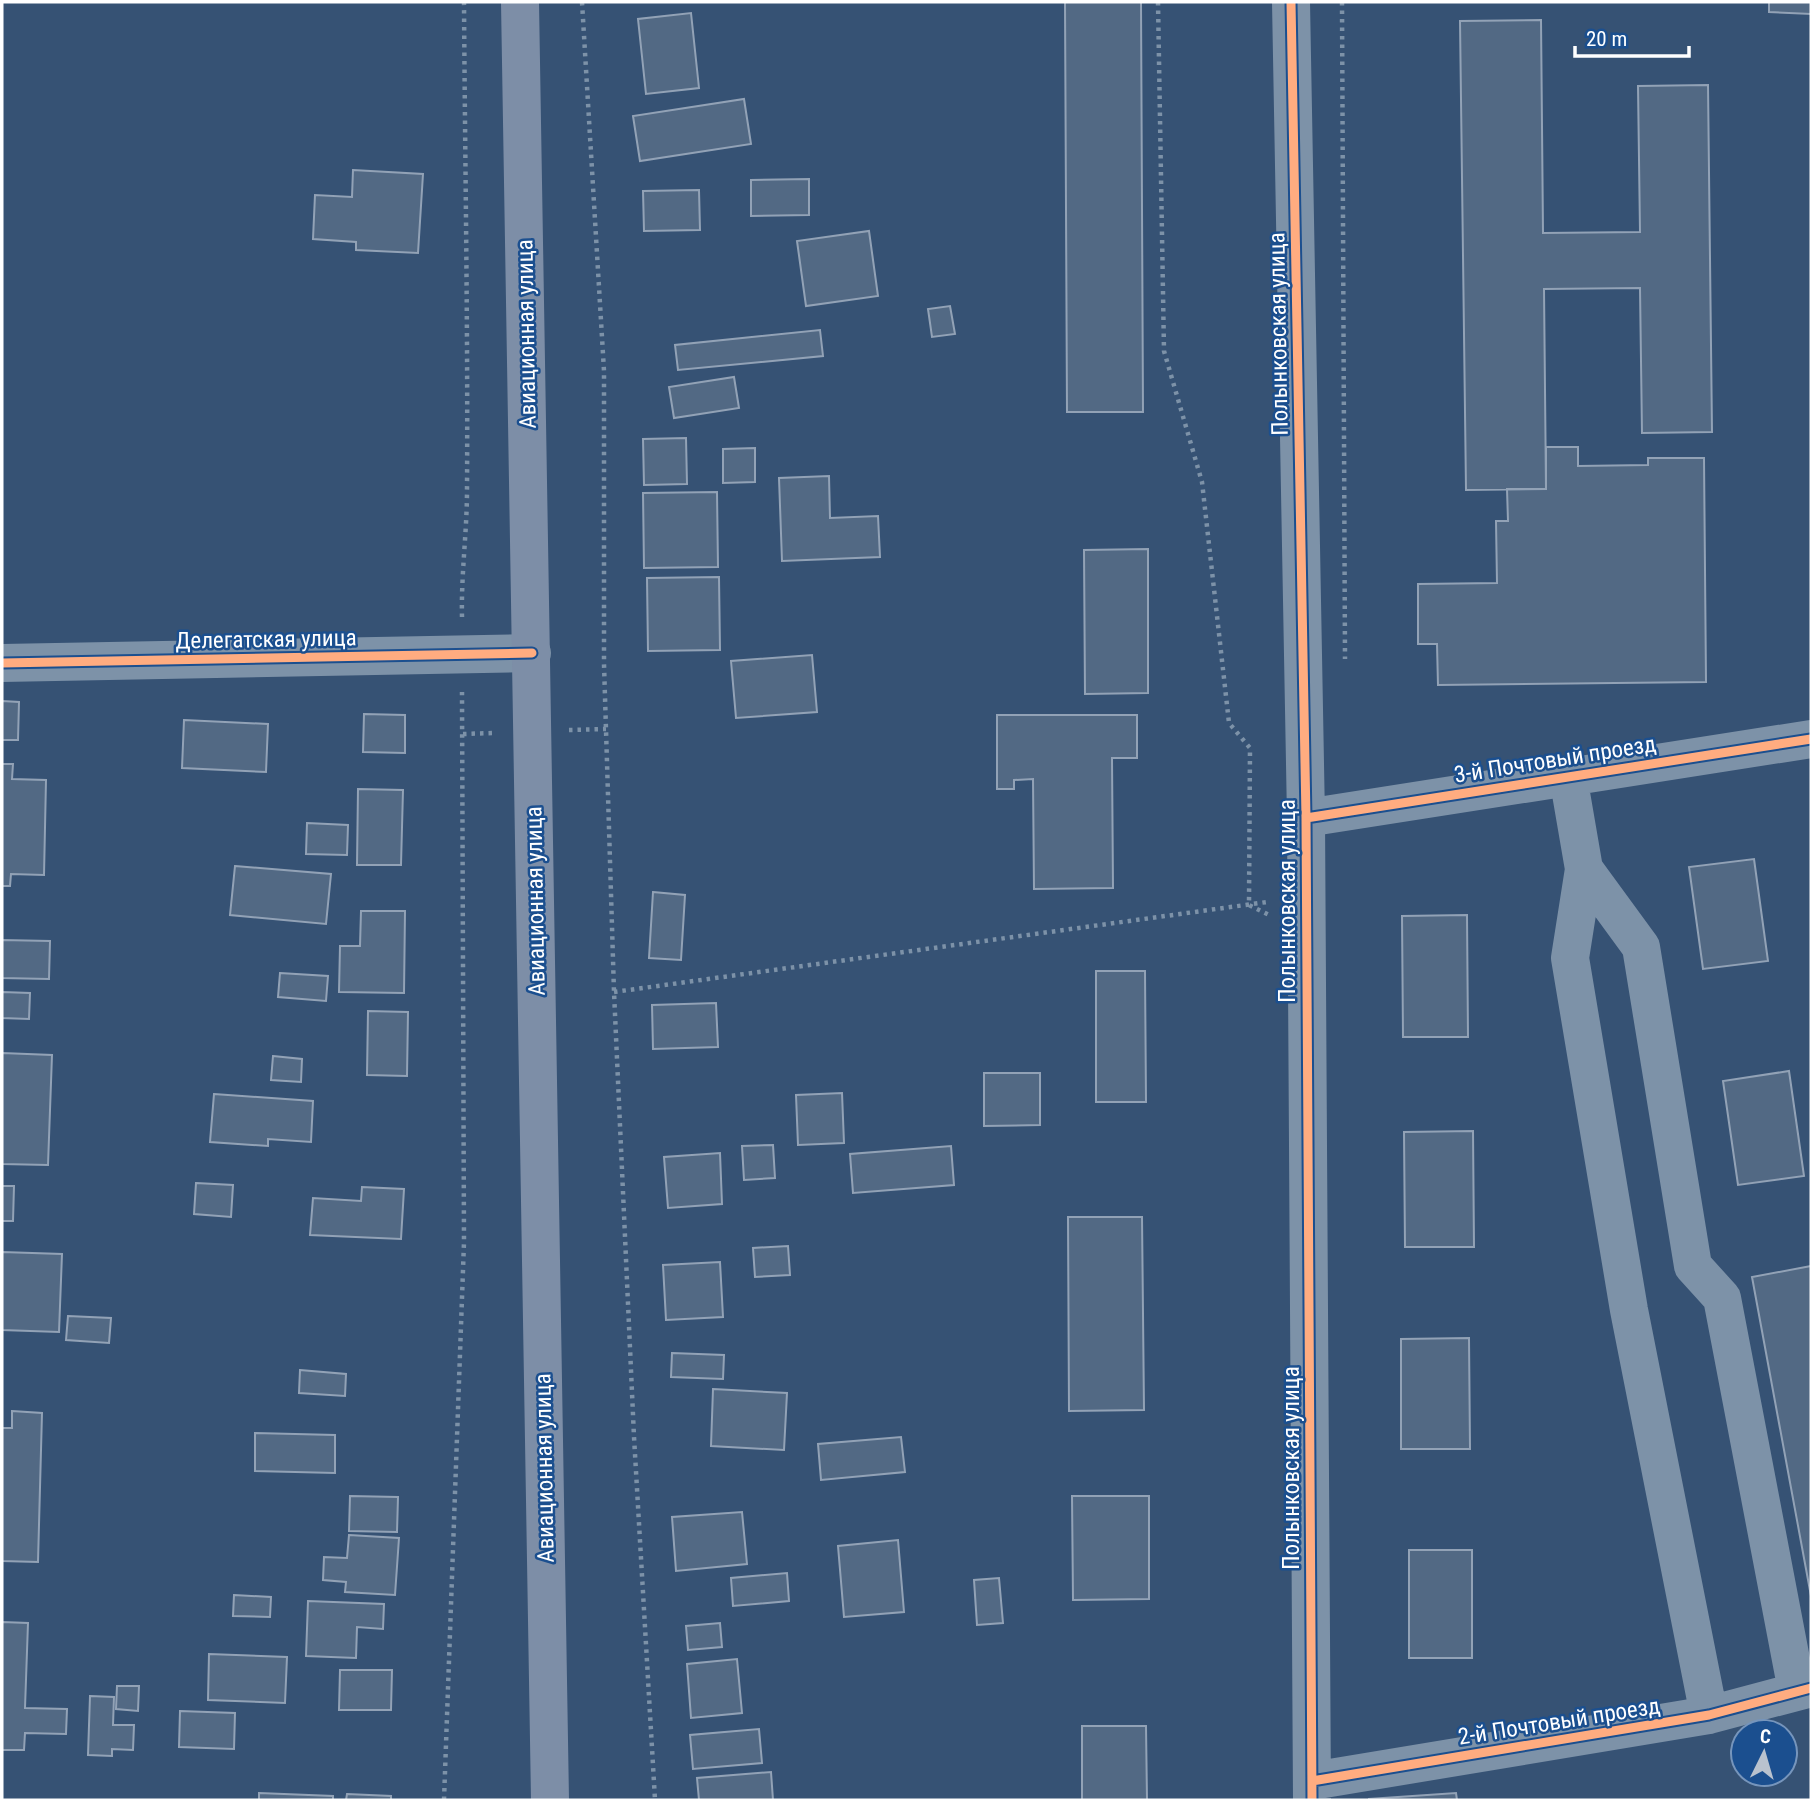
<svg xmlns="http://www.w3.org/2000/svg" width="1813" height="1802" font-family="'Roboto Condensed',sans-serif">
	<style>
		.building { fill: #526984; stroke: #92a2b6; stroke-width: 2 }
		.lines { fill: none; stroke-linecap: round; stroke-linejoin: round }
		.path { stroke: #7d92a8; stroke-width: 4.5; stroke-dasharray: 3.5 5; stroke-linecap: butt }
		.minor { stroke: #7d92a8; stroke-width: 38 }
		.major { stroke: #7d8ea7; stroke-width: 38 }
		.cycleway-casing { stroke: #1b4f8f; stroke-width: 13 }
		.cycleway { stroke: #ffac80; stroke-width: 9 }
		.labels { text-anchor: middle; stroke-width: 5; stroke-linejoin: round; paint-order: stroke }
		.street-label { font-size: 23px; fill: #fff; stroke: #1b4f8f }
	</style>
	<rect width="100%" height="100%" fill="#365274"/>
	<path class="building" d="M 1065,2 L 1141,2 L 1143,412 L 1067,412 Z
		M 1769,2 L 1811,2 L 1811,14 L 1769,12 Z
		M 691,13 L 699,88 L 646,94 L 638,19 Z
		M 1541,20 L 1543,233 L 1640,232 L 1638,86 L 1708,85 L 1712,432 L 1642,433 L 1640,288 L 1544,289 L 1546,489 L 1466,490 L 1460,21 Z
		M 744,99 L 751,144 L 640,161 L 633,116 Z
		M 353,170 L 423,174 L 418,253 L 356,250 L 356,242 L 313,239 L 315,195 L 352,197 Z
		M 809,179 L 809,215 L 751,216 L 751,180 Z
		M 699,190 L 700,230 L 644,231 L 643,191 Z
		M 869,231 L 878,296 L 806,306 L 797,241 Z
		M 950,306 L 955,334 L 932,337 L 928,309 Z
		M 820,330 L 823,356 L 678,370 L 675,345 Z
		M 734,377 L 739,408 L 674,418 L 669,387 Z
		M 686,438 L 687,484 L 644,485 L 643,439 Z
		M 1546,447 L 1578,447 L 1578,466 L 1648,465 L 1648,458 L 1704,458 L 1706,682 L 1438,685 L 1437,644 L 1418,644 L 1418,584 L 1497,583 L 1496,521 L 1508,521 L 1507,489 L 1546,489 Z
		M 755,448 L 755,482 L 723,483 L 723,449 Z
		M 829,476 L 830,518 L 878,516 L 880,557 L 782,561 L 779,478 Z
		M 717,492 L 718,567 L 644,568 L 643,493 Z
		M 1148,549 L 1148,693 L 1085,694 L 1084,550 Z
		M 719,577 L 720,650 L 648,651 L 647,578 Z
		M 812,655 L 817,712 L 736,718 L 731,661 Z
		M 2,701 L 19,702 L 18,740 L 2,740 Z
		M 364,714 L 405,715 L 405,753 L 363,752 Z
		M 997,715 L 1137,715 L 1137,758 L 1112,758 L 1113,888 L 1034,889 L 1033,779 L 1014,780 L 1014,789 L 997,789 Z
		M 184,720 L 268,724 L 266,772 L 182,768 Z
		M 2,764 L 13,764 L 12,779 L 46,780 L 44,875 L 11,874 L 10,886 L 2,886 Z
		M 358,789 L 403,790 L 401,865 L 357,865 Z
		M 307,823 L 348,825 L 347,855 L 306,854 Z
		M 1754,859 L 1768,961 L 1703,969 L 1689,867 Z
		M 235,866 L 331,874 L 326,924 L 230,915 Z
		M 653,892 L 685,895 L 681,960 L 649,958 Z
		M 361,911 L 405,911 L 404,993 L 339,992 L 340,946 L 360,946 Z
		M 1467,915 L 1468,1037 L 1403,1037 L 1402,916 Z
		M 2,940 L 50,941 L 49,979 L 2,978 Z
		M 1096,971 L 1145,971 L 1146,1102 L 1096,1102 Z
		M 280,973 L 328,976 L 326,1001 L 278,997 Z
		M 2,992 L 30,993 L 29,1019 L 2,1018 Z
		M 716,1003 L 718,1047 L 653,1049 L 652,1005 Z
		M 368,1011 L 408,1012 L 407,1076 L 367,1075 Z
		M 2,1053 L 52,1055 L 48,1165 L 2,1164 Z
		M 273,1056 L 302,1059 L 301,1082 L 271,1080 Z
		M 1789,1071 L 1804,1176 L 1738,1185 L 1723,1081 Z
		M 984,1073 L 1040,1073 L 1040,1125 L 984,1126 Z
		M 842,1093 L 844,1143 L 798,1145 L 796,1095 Z
		M 214,1094 L 313,1101 L 311,1142 L 268,1139 L 268,1146 L 210,1142 Z
		M 1473,1131 L 1474,1247 L 1405,1247 L 1404,1132 Z
		M 773,1145 L 775,1178 L 744,1180 L 742,1146 Z
		M 951,1146 L 954,1185 L 853,1193 L 850,1154 Z
		M 720,1153 L 722,1204 L 668,1208 L 664,1157 Z
		M 196,1183 L 233,1185 L 231,1217 L 194,1214 Z
		M 2,1186 L 14,1186 L 13,1221 L 2,1221 Z
		M 362,1187 L 404,1189 L 401,1239 L 310,1235 L 313,1198 L 361,1201 Z
		M 1068,1217 L 1142,1217 L 1144,1410 L 1069,1411 Z
		M 788,1246 L 790,1275 L 755,1277 L 753,1248 Z
		M 2,1252 L 62,1254 L 59,1332 L 2,1330 Z
		M 720,1262 L 723,1317 L 666,1320 L 663,1265 Z
		M 1811,1266 L 1811,1596 L 1752,1277 Z
		M 68,1316 L 111,1318 L 109,1343 L 66,1340 Z
		M 1469,1338 L 1470,1449 L 1401,1449 L 1401,1339 Z
		M 672,1353 L 724,1355 L 723,1379 L 671,1377 Z
		M 300,1370 L 346,1374 L 345,1396 L 299,1393 Z
		M 713,1389 L 787,1393 L 784,1450 L 711,1446 Z
		M 12,1411 L 42,1413 L 38,1562 L 2,1561 L 2,1428 L 12,1428 Z
		M 255,1433 L 335,1435 L 335,1473 L 255,1471 Z
		M 901,1437 L 905,1472 L 821,1480 L 818,1444 Z
		M 350,1496 L 398,1497 L 397,1532 L 349,1531 Z
		M 1072,1496 L 1149,1496 L 1149,1599 L 1073,1600 Z
		M 742,1512 L 747,1564 L 676,1571 L 672,1517 Z
		M 349,1535 L 399,1538 L 395,1595 L 345,1592 L 346,1582 L 323,1580 L 324,1557 L 347,1558 Z
		M 898,1540 L 904,1612 L 844,1617 L 838,1546 Z
		M 1409,1550 L 1472,1550 L 1472,1658 L 1409,1658 Z
		M 787,1573 L 789,1601 L 733,1606 L 731,1578 Z
		M 999,1578 L 1003,1623 L 977,1625 L 974,1580 Z
		M 234,1595 L 271,1597 L 270,1617 L 233,1616 Z
		M 308,1601 L 384,1604 L 383,1629 L 357,1627 L 356,1658 L 306,1656 Z
		M 2,1622 L 28,1623 L 25,1708 L 67,1709 L 66,1734 L 25,1733 L 24,1750 L 2,1750 Z
		M 720,1623 L 722,1647 L 688,1650 L 686,1626 Z
		M 209,1654 L 287,1657 L 285,1703 L 208,1700 Z
		M 737,1659 L 742,1713 L 691,1718 L 687,1664 Z
		M 340,1670 L 392,1670 L 391,1710 L 339,1710 Z
		M 117,1686 L 139,1686 L 138,1711 L 116,1709 Z
		M 90,1696 L 114,1697 L 113,1725 L 134,1725 L 133,1750 L 112,1749 L 112,1756 L 88,1755 Z
		M 180,1711 L 235,1713 L 234,1749 L 179,1747 Z
		M 1082,1726 L 1146,1726 L 1147,1800 L 1082,1800 Z
		M 759,1729 L 762,1763 L 693,1769 L 690,1735 Z
		M 771,1772 L 773,1800 L 699,1800 L 697,1778 Z
		M 259,1793 L 333,1796 L 333,1800 L 259,1800 Z
		M 1456,1793 L 1457,1800 L 1369,1800 L 1369,1799 Z
		M 347,1794 L 391,1796 L 391,1800 L 346,1800 Z"/>
	<g class="lines">
		<path class="path" d="M 582,2 L 604,371 L 604,664 L 614,992 L 634,1437 L 655,1800
			M 1158,2 L 1164,351 L 1202,482 L 1229,723 L 1250,748 L 1249,905 L 1269,915
			M 1342,2 L 1345,659
			M 462,617 C 461,574 467,532 467,490 C 468,327 465,164 464,2
			M 569,730 L 606,729
			M 463,734 L 493,733
			M 614,992 L 1267,902
			M 444,1800 L 464,1242 L 462,692"/>
		<path class="minor" d="M 1291,2 L 1306,818 L 1312,1800
			M 2,663 L 532,653
			M 1568,776 L 1584,869 L 1570,958 L 1629,1310 L 1709,1715
			M 1306,818 L 1811,739
			M 1584,869 L 1641,947 L 1693,1266 L 1722,1298 L 1797,1691
			M 1312,1781 L 1709,1715 L 1811,1688"/>
		<path class="major" d="M 520,2 L 550,1800"/>
		<g class="cycleway-casing">
			<path id="cycleway" d="M 1291,2 L 1306,818 L 1312,1800
				M 2,663 L 532,653
				M 1306,818 L 1811,739
				M 1312,1781 L 1709,1715 L 1811,1688"/>
		</g>
		<use href="#cycleway" class="cycleway"/>
	</g>
	<g class="labels">
		<g class="street-label">
			<text transform="translate(526 334) rotate(-91)" y="8">Авиационная улица</text>
			<text transform="translate(1278 334) rotate(-91)" y="8">Полынковская улица</text>
			<text transform="translate(266 639) rotate(-1)" y="8">Делегатская улица</text>
			<text transform="translate(1555 759) rotate(-9)" y="8">3-й Почтовый проезд</text>
			<text transform="translate(535 901) rotate(-91)" y="8">Авиационная улица</text>
			<text transform="translate(1287 901) rotate(-90)" y="8">Полынковская улица</text>
			<text transform="translate(544 1468) rotate(-91)" y="8">Авиационная улица</text>
			<text transform="translate(1291 1468) rotate(-90)" y="8">Полынковская улица</text>
			<text transform="translate(1559 1721) rotate(-9)" y="8">2-й Почтовый проезд</text>
		</g>
	</g>
	<rect width="1813" height="1802" fill="none" stroke="#ffffff" stroke-width="7"/>
	<g transform="translate(1764 1753) rotate(5)"><circle r="33" fill="#1b4f8f" stroke="#7695bc" stroke-width="2"/>
	<path d="M0-5L12 26L0 18L-12 26Z" fill="#b9c2ce"/>
	<text y="-10" font-size="19" font-weight="bold" text-anchor="middle" fill="#ffffff">С</text>
	</g>
	<path d="M1575 46v10h114v-10" fill="none" stroke="#ffffff" stroke-width="3.5"/>
	<text x="1586" y="46" font-size="21" fill="#ffffff" stroke="#1b4f8f" stroke-width="5" paint-order="stroke">20 m</text>
</svg>
